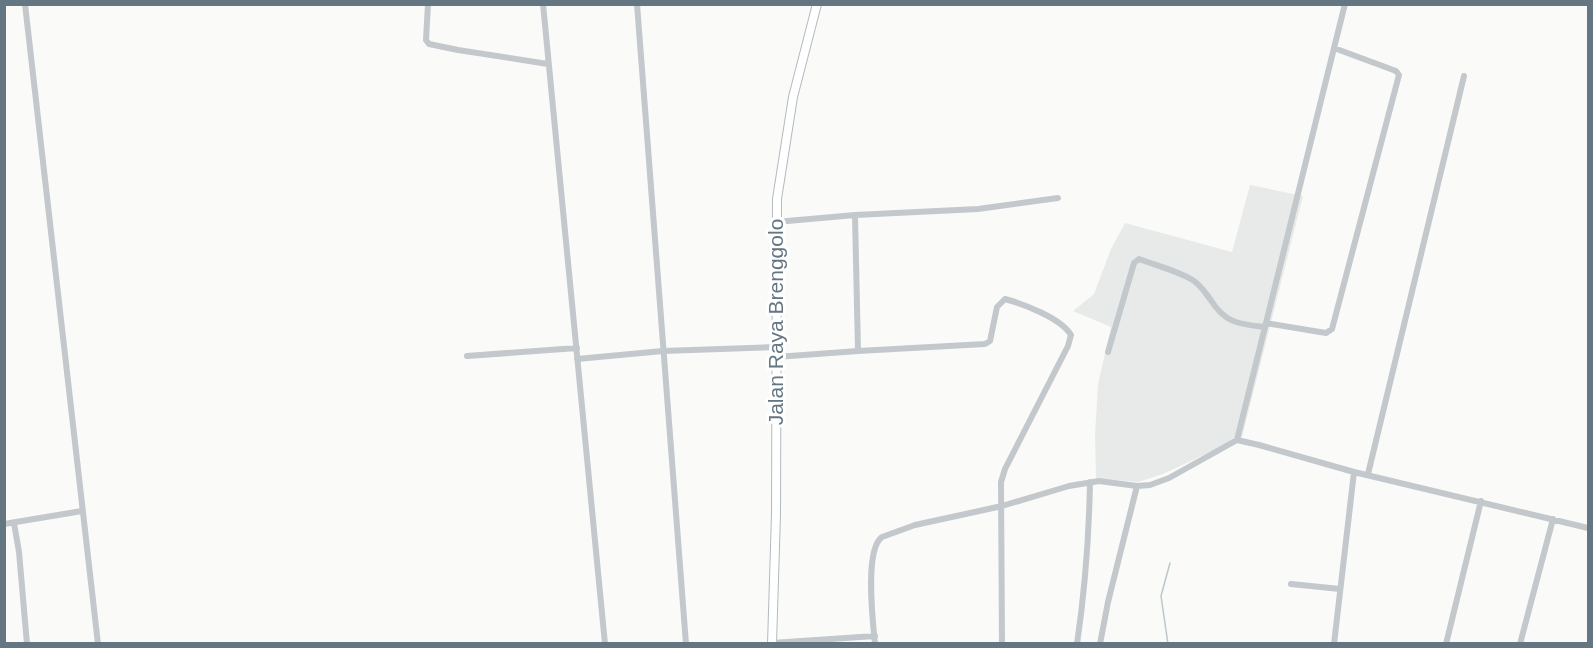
<svg xmlns="http://www.w3.org/2000/svg" width="1593" height="648" font-family="Helvetica,sans-serif">
	<style>
		.built { fill: #e8e9e9 }
		.lines { fill: none; stroke-linecap: round; stroke-linejoin: round }
		.stream { stroke: #bbc7cb; stroke-width: 1.5 }
		.secondary-casing { stroke: #b3babf; stroke-width: 10 }
		.street { stroke: #c3c8cc; stroke-width: 6 }
		.secondary { stroke: #fff; stroke-width: 8 }
		.labels { text-anchor: middle; stroke-width: 6; stroke-linejoin: round; paint-order: stroke }
		.street-label { font-size: 21px; fill: #657683; stroke: #fff }
	</style>
	<rect width="100%" height="100%" fill="#fafaf8"/>
	<path class="built" d="M 1250,185 L 1303,196 L 1242,437 L 1163,474 L 1138,482 L 1096,478 L 1095,436 L 1098,384 L 1111,327 L 1073,311 L 1094,294 L 1111,249 L 1125,223 L 1232,252 Z"/>
	<g class="lines">
		<path class="stream" d="M 1168,644 L 1161,596 L 1170,563"/>
		<g class="secondary-casing">
			<path id="secondary" d="M 772,644 L 776,514 L 777,199 L 793,97 L 817,4"/>
		</g>
		<path class="street" d="M 25,4 L 98,644
			M 428,4 L 426,40 L 429,44 L 458,50 L 548,64
			M 543,4 L 605,644
			M 637,4 L 686,644
			M 776,222 L 855,215 L 978,209 L 1058,198
			M 1266,323 L 1334,48
			M 858,351 L 985,344 L 990,341 L 997,307 L 1005,299 C 1023,304 1061,318 1071,335 L 1068,346 L 1005,469 L 1001,482 L 1002,644
			M 1108,352 L 1134,263 L 1139,259 C 1155,265 1175,270 1191,279 C 1200,284 1204,291 1210,299 C 1225,323 1238,324 1264,327
			M 467,356 L 577,348
			M 776,357 L 858,351 L 855,215
			M 577,359 L 663,351 L 776,347
			M 1237,440 L 1266,323 L 1326,333 L 1332,329 L 1399,75 L 1396,71 L 1334,48 L 1345,4
			M 1368,474 L 1464,76
			M 14,523 L 19,552 L 27,644
			M 4,524 L 82,511
			M 1291,584 L 1340,589
			M 772,643 L 875,636
			M 875,644 C 873,623 864,550 882,537 L 915,525 L 1002,506 L 1069,486 L 1099,481 L 1137,486 L 1150,485 L 1169,478 L 1237,440 L 1259,445 L 1354,472 L 1588,528
			M 1077,644 C 1085,590 1089,536 1090,482
			M 1100,644 L 1108,602 L 1137,486
			M 1334,644 L 1354,472
			M 1446,644 L 1481,501
			M 1520,644 L 1553,519"/>
		<use href="#secondary" class="secondary"/>
	</g>
	<g class="labels">
		<g class="street-label">
			<text transform="translate(776 322) rotate(-90)" y="7">Jalan Raya Brenggolo</text>
		</g>
	</g>
	<rect width="1593" height="648" fill="none" stroke="#657683" stroke-width="12"/>
</svg>
